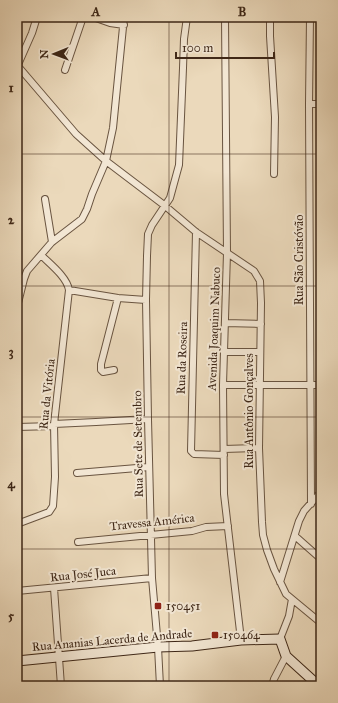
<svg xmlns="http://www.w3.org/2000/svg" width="338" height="703" font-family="'IM FELL Great Primer',serif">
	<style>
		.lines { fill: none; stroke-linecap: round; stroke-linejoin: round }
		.street-casing { stroke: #695440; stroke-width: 8 }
		.secondary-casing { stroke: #3e2717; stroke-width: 11 }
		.street { stroke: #f2e6d3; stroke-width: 6 }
		.secondary { stroke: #f2e6d3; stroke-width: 9 }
		.grid { fill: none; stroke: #3e2717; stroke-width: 1; stroke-opacity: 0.55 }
		.poi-dot { fill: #8f2418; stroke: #f2e6d3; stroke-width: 1.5 }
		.labels { text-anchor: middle; stroke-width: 4; stroke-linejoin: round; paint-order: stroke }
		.street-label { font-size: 12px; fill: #3e2717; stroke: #f2e6d3 }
		.poi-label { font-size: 12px; fill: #3e2717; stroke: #f2e6d3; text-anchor: start }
		.neatline { fill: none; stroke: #3e2717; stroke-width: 1.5 }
		.grid-label { font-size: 13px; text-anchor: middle; font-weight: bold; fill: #3e2717 }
	</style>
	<rect width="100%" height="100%" fill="#ebd9bb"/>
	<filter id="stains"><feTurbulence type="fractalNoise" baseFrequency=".005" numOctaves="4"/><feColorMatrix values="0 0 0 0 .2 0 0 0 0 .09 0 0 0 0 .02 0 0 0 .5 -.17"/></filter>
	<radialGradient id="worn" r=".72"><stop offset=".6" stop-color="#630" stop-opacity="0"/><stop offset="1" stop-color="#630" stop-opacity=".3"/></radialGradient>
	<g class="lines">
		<g class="street-casing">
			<path id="street" d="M 93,17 L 110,23 L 124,25
				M 225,17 L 227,253 L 223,385 L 224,494 L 241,640
				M 270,17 L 270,36 L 275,117 L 274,174
				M 310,17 L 309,104 L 311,504
				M 17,65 L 76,134 L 106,161 L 164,205 L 196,232 L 254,271 L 260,281 L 261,303 L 259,448 L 262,522 L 263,535 L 267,550 L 274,569 L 286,594 L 292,599 L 289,616 L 280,639
				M 17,67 L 32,33 L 37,17
				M 65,70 L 83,17
				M 309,104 L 321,104
				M 45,199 L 52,242
				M 196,232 L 191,451 L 194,454 L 224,455
				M 69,290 L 118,298 L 146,300
				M 17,307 L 24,279 L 27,271 L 52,242 L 82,219 L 87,209 L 92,194 L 106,161 L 113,128 L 124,17
				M 225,323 L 261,324
				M 224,352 L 260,352
				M 114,370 L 103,372 L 101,370 L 101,364 L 118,298
				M 223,385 L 321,385
				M 54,424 L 96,422 L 148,419
				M 17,427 L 54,426
				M 224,449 L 259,448
				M 77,473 L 149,467
				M 17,524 L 49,512 L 53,506 L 55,477 L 54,424 L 69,290 C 67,277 50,264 41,255
				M 295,536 L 321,559
				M 78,542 L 192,531 L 206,527 L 228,526
				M 280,582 L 299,521 L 304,511 L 321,492
				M 54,588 L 61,686
				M 17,591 L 152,578
				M 292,599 L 321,623
				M 160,686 L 158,647 L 152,578 L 148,419 L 146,300 L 147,256 L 148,234 L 152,225 L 170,198 L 179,165 L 183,68 L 184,39 L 187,17
				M 272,686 L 274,679 L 286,656"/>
		</g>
		<g class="secondary-casing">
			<path id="secondary" d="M 17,661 L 158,647 L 192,646 L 241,640 L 280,639 L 286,656 L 319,686"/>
		</g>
		<use href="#street" class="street"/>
		<use href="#secondary" class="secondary"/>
	</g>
	<path class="grid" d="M 169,17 L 169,686M 17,154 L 321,154M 17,286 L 321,286M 17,417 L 321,417M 17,549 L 321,549"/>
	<g class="poi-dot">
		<rect x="154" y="602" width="8" height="8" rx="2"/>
		<rect x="211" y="631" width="8" height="8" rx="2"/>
	</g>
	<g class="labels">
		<g class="street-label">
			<text transform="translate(299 260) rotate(-90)" y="4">Rua São Cristóvão</text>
			<text transform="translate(214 329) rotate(-88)" y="4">Avenida Joaquim Nabuco</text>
			<text transform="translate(182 358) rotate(-88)" y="4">Rua da Roseira</text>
			<text transform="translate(47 394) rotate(-84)" y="4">Rua da Vitória</text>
			<text transform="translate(249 411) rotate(-90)" y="4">Rua Antônio Gonçalves</text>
			<text transform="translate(138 444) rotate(-91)" y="4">Rua Sete de Setembro</text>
			<text transform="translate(152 522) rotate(-6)" y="4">Travessa América</text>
			<text transform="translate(83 574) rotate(-6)" y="4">Rua José Juca</text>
			<text transform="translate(112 640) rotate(-5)" y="4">Rua Ananias Lacerda de Andrade</text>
		</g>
		<g class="poi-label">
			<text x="166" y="610">150451</text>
			<text x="223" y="639">150464</text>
		</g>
	</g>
	<rect width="338" height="703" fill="none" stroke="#ebd9bb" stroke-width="44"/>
	<g transform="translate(54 54) rotate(269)" stroke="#f2e6d3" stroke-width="3" paint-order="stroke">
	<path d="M0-3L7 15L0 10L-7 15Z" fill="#3e2717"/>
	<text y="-6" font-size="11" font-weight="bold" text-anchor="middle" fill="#3e2717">N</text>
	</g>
	<path d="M176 52v6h98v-6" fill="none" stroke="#3e2717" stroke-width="2"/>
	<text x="182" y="52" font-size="12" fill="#3e2717" stroke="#f2e6d3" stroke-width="3" paint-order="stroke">100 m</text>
	<rect x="22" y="22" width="294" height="659" class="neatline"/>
	<g class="grid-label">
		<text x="96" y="16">A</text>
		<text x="242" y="16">B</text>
		<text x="11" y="92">1</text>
		<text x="11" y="224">2</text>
		<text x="11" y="356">3</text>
		<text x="11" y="488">4</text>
		<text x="11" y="620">5</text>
	</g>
	<rect width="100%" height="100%" filter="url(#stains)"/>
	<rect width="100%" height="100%" fill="url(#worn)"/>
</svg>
